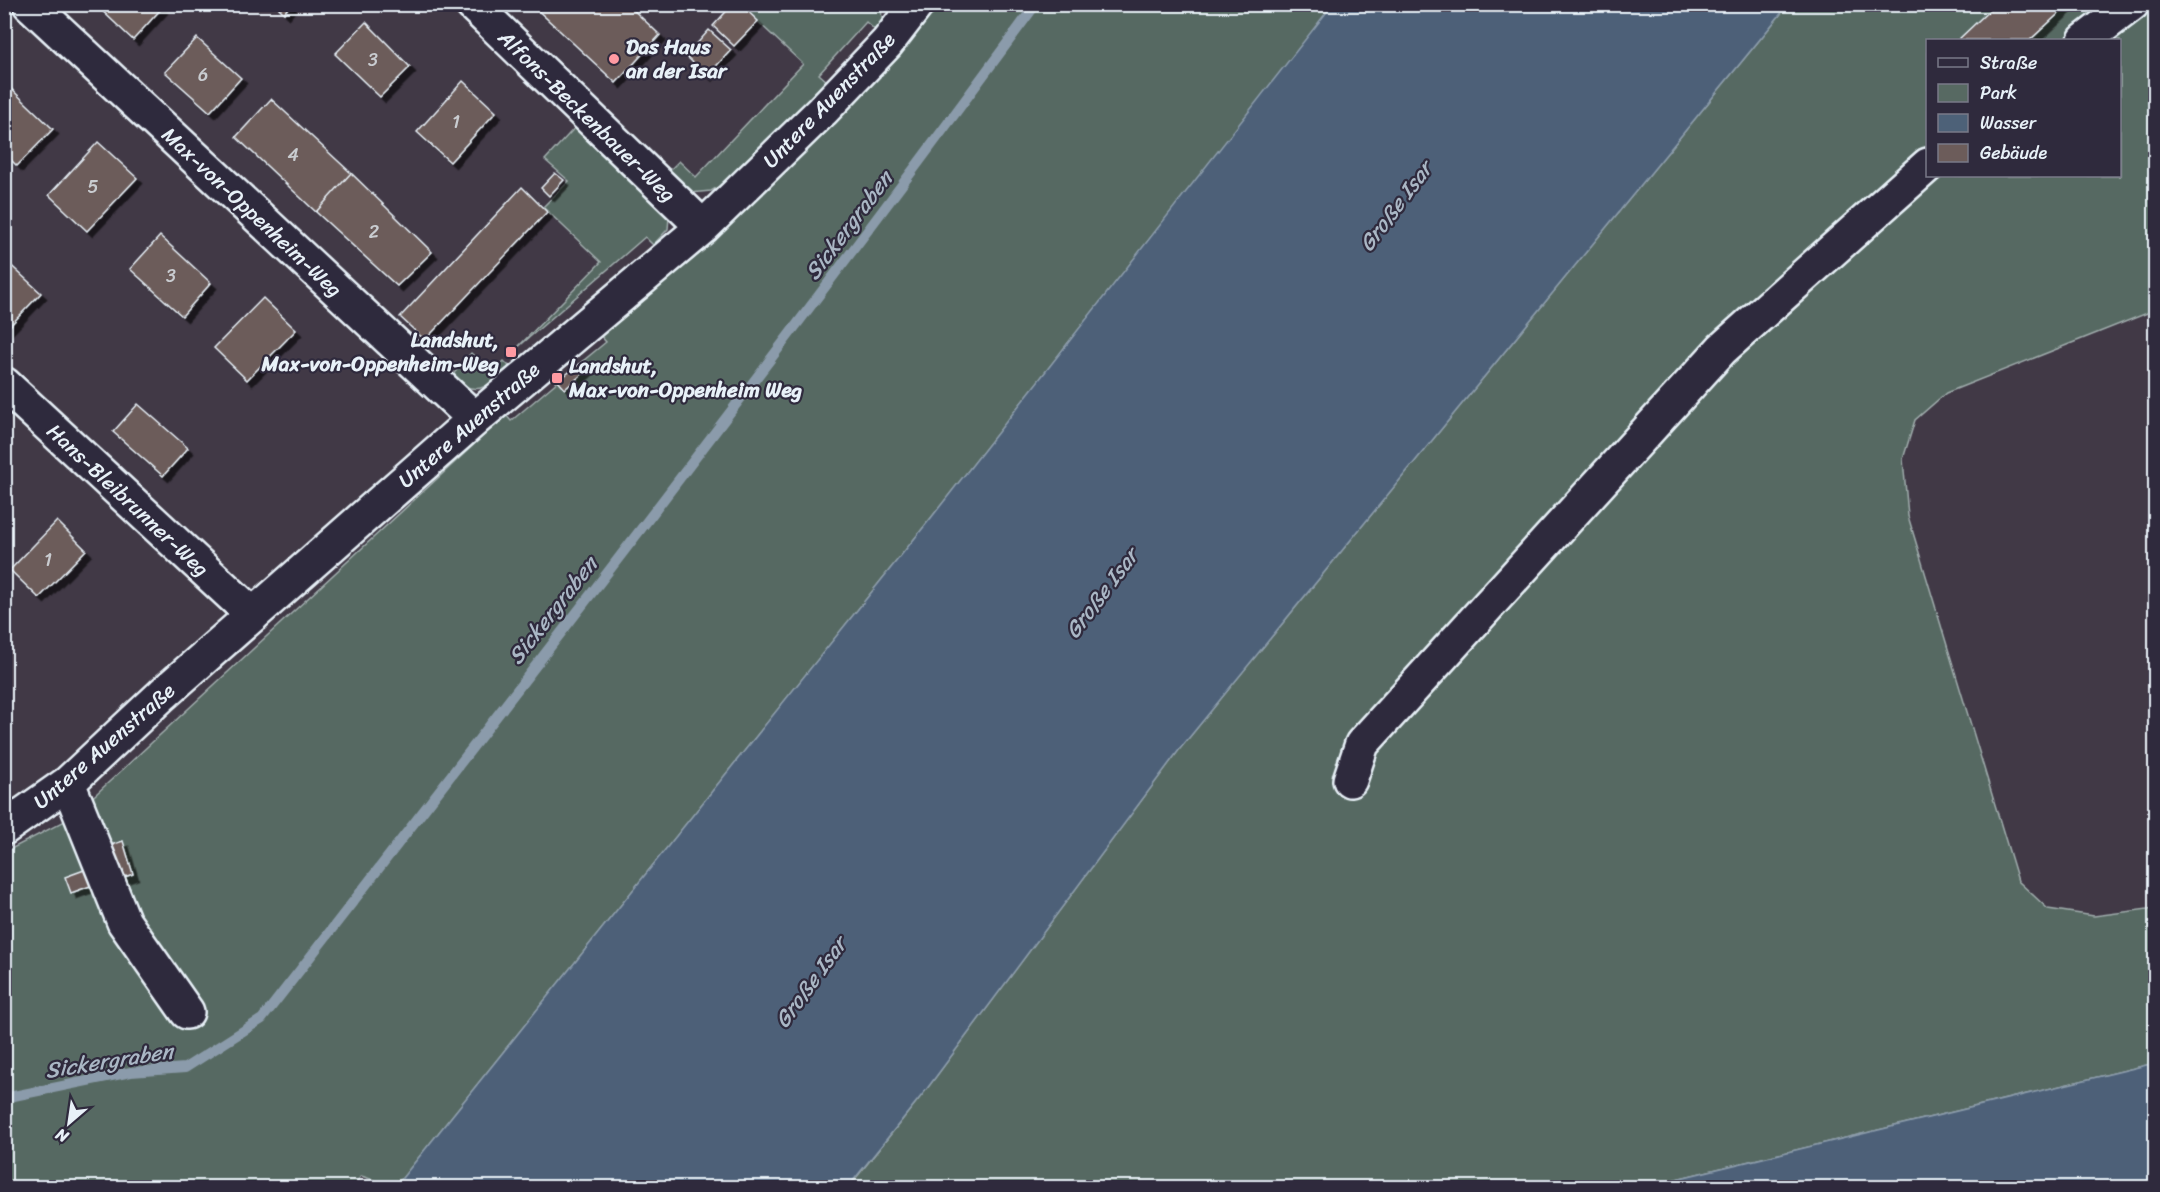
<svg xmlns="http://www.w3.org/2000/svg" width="2160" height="1192" font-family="Sriracha,sans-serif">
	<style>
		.green { fill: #576962; stroke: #a0adad; stroke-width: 1.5; fill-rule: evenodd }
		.water { fill: #4d6178; stroke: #8b9bab; stroke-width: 1.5 }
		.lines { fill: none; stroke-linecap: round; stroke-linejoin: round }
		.stream { stroke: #8b9bab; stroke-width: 10 }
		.building { fill: #6c5c5a; stroke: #e8f1f8; stroke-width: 1.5; filter: url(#shadow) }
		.minor-casing { stroke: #e8f1f8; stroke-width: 38 }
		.minor { stroke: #2f2a3d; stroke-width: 33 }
		.poi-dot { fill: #ff9aa2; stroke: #2f2a3d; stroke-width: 2 }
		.labels { text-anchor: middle; stroke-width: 4.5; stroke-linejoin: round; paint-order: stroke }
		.number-label { font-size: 18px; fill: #c9ccd0 }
		.poi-label { font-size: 21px; font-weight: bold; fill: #e8f1f8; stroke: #2f2a3d; text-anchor: start }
		.street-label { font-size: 21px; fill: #e8f1f8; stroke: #2f2a3d }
		.water-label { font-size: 22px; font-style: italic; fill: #aab7c5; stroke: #2f2a3d }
	</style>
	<defs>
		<filter id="shadow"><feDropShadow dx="5.5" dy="5.5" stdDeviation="0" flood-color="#0009"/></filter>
	</defs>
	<rect width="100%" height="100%" fill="#413946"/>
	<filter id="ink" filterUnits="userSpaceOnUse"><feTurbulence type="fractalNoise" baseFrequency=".0167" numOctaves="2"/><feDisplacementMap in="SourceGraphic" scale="12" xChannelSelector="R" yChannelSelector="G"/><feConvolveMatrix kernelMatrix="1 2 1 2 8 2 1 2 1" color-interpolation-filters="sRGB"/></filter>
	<g filter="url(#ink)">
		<path class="green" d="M 740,5 L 881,5 L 882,21 L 875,30 L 866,22 L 819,74 L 828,82 L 725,183 L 711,191 L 690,193 L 667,173 L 679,161 L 696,177 L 803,64 Z
			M 939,5 L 1333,5 L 931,518 L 395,1187 L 361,1176 L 353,1188 L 5,1188 L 5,852 L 69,819 L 506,415 L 511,421 L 558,381 L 565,389 L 588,369 L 583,361 L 606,342 L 600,335 L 705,249 L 899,53 Z
			M 1788,5 L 2155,5 L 2155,310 L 1946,393 L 1915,420 L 1903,459 L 1908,516 L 2018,881 L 2048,909 L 2094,916 L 2155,908 L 2155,1063 L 1643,1187 L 848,1188 L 926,1090 L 1179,750 ZM 1928,40 L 2120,40 L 2120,176 L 1928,176 Z
			M 580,122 L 669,217 L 668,229 L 653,245 L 645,237 L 516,349 L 601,262 L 543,207 L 569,181 L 545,160 Z
			M 471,353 L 492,373 L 504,361 L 511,368 C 487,387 478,398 450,378 Z"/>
		<path class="water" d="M 1333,4 L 1788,5 L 1179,750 L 926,1090 L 848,1187 L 395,1187 L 931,518 Z
			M 2155,1063 L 2155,1187 L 1643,1187 Z"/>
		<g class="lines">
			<path class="stream" d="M 4,1098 L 131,1072 L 185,1068 L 262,1019 C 523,683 784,347 1036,4"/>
		</g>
		<path class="building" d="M 95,4 L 159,4 L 162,8 L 133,40 Z
			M 275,4 L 291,4 L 284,13 Z
			M 531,4 L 627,4 L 660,35 L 616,83 Z
			M 531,4 L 627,4 L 660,35 L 616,83 Z
			M 733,4 L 740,4 L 758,21 L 734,46 L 713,26 Z
			M 1995,5 L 2067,4 L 2068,5 L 2030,40 L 1958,40 Z
			M 366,22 L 410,67 L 380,97 L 335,54 Z
			M 709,30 L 731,50 L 707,76 L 686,56 Z
			M 197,38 L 241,78 L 210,112 L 165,72 Z
			M 463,81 L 496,112 L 450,162 L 417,132 Z
			M 4,82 L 53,129 L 17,166 L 4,153 Z
			M 271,99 L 351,173 L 316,212 L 236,137 Z
			M 98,142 L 137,178 L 87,231 L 49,195 Z
			M 351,173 L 432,252 L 397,286 L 316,212 Z
			M 555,173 L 564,180 L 549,196 L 541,188 Z
			M 522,187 L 547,212 L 425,340 L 400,317 Z
			M 160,236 L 211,283 L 182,316 L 130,269 Z
			M 4,259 L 41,293 L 5,331 L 4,330 Z
			M 263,298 L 296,330 L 247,380 L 214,348 Z
			M 583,361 L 589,368 L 565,389 L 558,381 Z
			M 138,404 L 188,448 L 163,476 L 113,432 Z
			M 57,521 L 86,550 L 39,598 L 10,570 Z
			M 123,841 L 133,874 L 119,879 L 108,846 Z
			M 87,869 L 93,885 L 71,893 L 65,877 Z"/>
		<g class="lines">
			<g class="minor-casing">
				<path id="minor" d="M 30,4 L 475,419
					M 472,4 L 703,227
					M 2085,40 L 2132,4
					M 4,384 L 253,615
					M 1350,780 L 1362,744 L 1722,349 L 1928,165
					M 68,783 L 124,922 L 187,1012
					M 4,828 L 68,783 L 163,694 L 475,419 L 703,227 L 822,111 L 887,43 L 917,4"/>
			</g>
			<use href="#minor" class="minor"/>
		</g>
	</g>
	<g class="poi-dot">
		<circle cx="614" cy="59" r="6"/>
		<rect x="505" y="346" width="12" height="12" rx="3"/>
		<rect x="551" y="372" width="12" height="12" rx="3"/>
	</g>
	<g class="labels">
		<g class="number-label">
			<text x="373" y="66">3</text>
			<text x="203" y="81">6</text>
			<text x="456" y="128">1</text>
			<text x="293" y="161">4</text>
			<text x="93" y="193">5</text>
			<text x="374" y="238">2</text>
			<text x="171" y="282">3</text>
			<text x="48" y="566">1</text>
		</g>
		<g class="poi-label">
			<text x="626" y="54">Das Haus<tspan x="626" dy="24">an der Isar</tspan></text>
			<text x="499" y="347" text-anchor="end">Landshut,<tspan x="499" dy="24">Max-von-Oppenheim-Weg</tspan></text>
			<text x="569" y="373">Landshut,<tspan x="569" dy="24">Max-von-Oppenheim Weg</tspan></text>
		</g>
		<g class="street-label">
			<text transform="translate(829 100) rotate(-46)" y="7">Untere Auenstraße</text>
			<text transform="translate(587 116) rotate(44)" y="7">Alfons-Beckenbauer-Weg</text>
			<text transform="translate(252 212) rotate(43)" y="7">Max-von-Oppenheim-Weg</text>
			<text transform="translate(469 425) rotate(-41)" y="7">Untere Auenstraße</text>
			<text transform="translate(128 500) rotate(43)" y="7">Hans-Bleibrunner-Weg</text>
			<text transform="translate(104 746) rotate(-41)" y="7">Untere Auenstraße</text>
		</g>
		<g class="water-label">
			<text transform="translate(1395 206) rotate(-53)" y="8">Große Isar</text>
			<text transform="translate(848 225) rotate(-53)" y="8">Sickergraben</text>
			<text transform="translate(1101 593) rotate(-53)" y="8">Große Isar</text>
			<text transform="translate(552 610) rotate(-52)" y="8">Sickergraben</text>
			<text transform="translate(810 982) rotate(-54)" y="8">Große Isar</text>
			<text transform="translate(109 1060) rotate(-9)" y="8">Sickergraben</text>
		</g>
	</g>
	<rect width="2160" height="1192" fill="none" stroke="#2f2a3d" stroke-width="24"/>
	<rect x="12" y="12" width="2136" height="1168" fill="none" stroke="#e8f1f8" stroke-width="2" filter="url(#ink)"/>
	<rect x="1926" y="39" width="195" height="138" fill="#2f2a3d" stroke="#797a88" stroke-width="1.5"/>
	<rect x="1938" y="58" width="30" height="9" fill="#2f2a3d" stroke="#797a88" stroke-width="1.5"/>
	<text x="1980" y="69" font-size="18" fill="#e8f1f8">Straße</text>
	<rect x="1938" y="84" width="30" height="18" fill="#576962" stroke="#797a88" stroke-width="1.5"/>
	<text x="1980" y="99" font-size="18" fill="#e8f1f8">Park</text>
	<rect x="1938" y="114" width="30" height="18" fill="#4d6178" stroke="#797a88" stroke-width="1.5"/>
	<text x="1980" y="129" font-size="18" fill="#e8f1f8">Wasser</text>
	<rect x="1938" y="144" width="30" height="18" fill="#6c5c5a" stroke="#797a88" stroke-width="1.5"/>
	<text x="1980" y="159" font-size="18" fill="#e8f1f8">Gebäude</text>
	<g transform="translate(69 1123) rotate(209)" stroke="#2f2a3d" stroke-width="4.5" paint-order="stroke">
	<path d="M0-4.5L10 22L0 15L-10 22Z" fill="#e8f1f8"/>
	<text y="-9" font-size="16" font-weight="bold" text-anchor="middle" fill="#e8f1f8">N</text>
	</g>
</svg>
